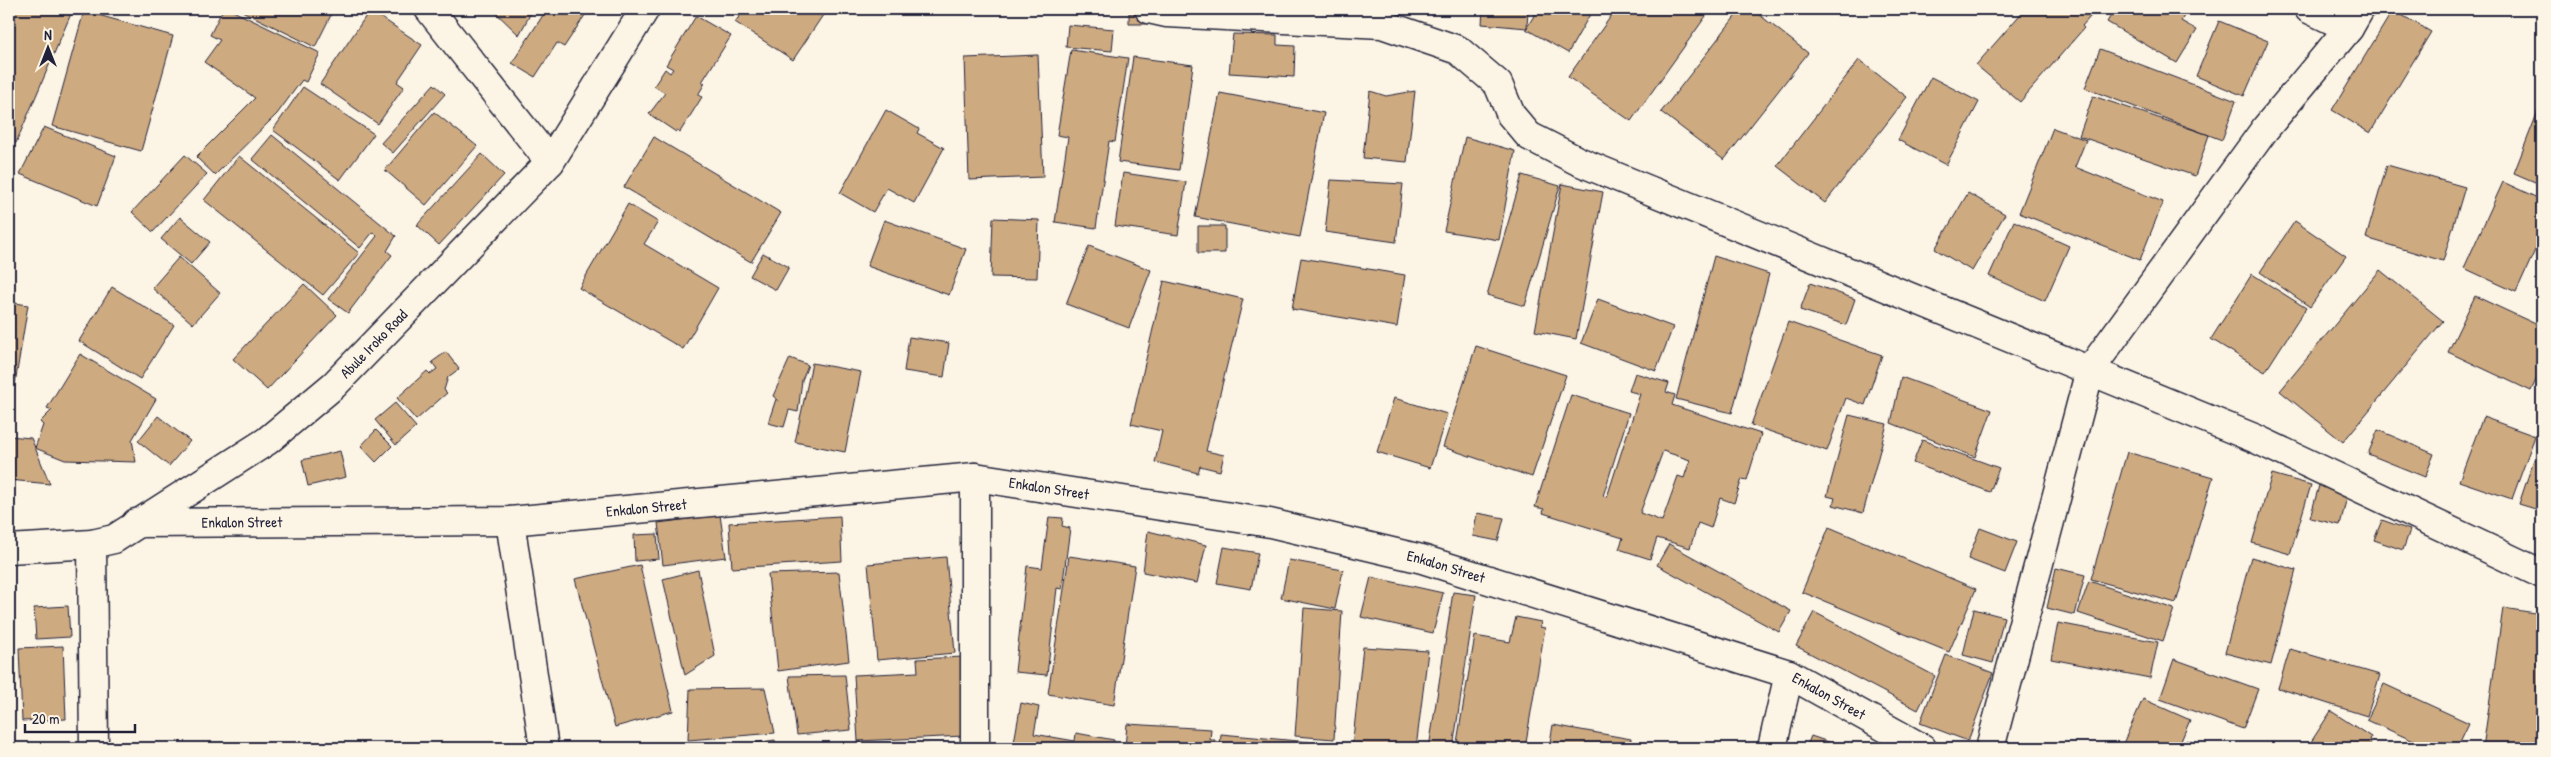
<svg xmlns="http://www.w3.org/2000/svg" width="2551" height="757" font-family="'Patrick Hand',sans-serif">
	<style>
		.building { fill: #ceaa81; stroke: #22223b; fill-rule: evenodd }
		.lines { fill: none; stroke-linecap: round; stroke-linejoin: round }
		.minor-casing { stroke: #22223b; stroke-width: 31 }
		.minor { stroke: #fcf5e5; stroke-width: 28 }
		.labels { text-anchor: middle; stroke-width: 4.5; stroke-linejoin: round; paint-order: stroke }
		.street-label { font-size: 15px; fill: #22223b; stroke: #fcf5e5 }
	</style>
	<rect width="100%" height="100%" fill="#fcf5e5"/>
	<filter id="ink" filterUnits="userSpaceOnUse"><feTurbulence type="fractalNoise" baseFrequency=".02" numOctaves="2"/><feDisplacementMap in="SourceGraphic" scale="10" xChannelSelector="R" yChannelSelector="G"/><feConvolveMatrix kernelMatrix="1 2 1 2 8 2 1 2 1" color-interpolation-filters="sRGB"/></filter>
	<g filter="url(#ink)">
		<path class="building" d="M 9,9 L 73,9 L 16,143 L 9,140 Z
			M 223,9 L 229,9 L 320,53 L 306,82 L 302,80 L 277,114 L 215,175 L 196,157 L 255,98 L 204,62 L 220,40 L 210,35 Z
			M 238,9 L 334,9 L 315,47 Z
			M 492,9 L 533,9 L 519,35 Z
			M 547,9 L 589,9 L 564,47 L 557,43 L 535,77 L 512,63 Z
			M 745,9 L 827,9 L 793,60 L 735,22 Z
			M 1483,9 L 1528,9 L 1527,28 L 1482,24 Z
			M 1538,9 L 1593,9 L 1568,53 L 1526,29 Z
			M 1616,9 L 1711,9 L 1631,121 L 1568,77 Z
			M 1741,9 L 1752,9 L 1808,53 L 1724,160 L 1661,112 Z
			M 2025,9 L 2097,9 L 2082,26 L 2084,28 L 2020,102 L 1976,65 Z
			M 2115,9 L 2188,9 L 2181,21 L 2197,30 L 2177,63 L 2107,22 Z
			M 370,10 L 422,45 L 397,82 L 404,87 L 378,124 L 320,84 Z
			M 2393,10 L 2431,32 L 2370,133 L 2332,110 Z
			M 84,11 L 173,36 L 141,151 L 52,126 Z
			M 1129,13 L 1154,14 L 1154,24 L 1129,24 Z
			M 696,16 L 731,36 L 702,82 L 705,83 L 698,95 L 702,97 L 680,132 L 677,130 L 676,132 L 649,114 L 665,93 L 654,86 L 665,69 L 670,73 L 673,69 L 666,65 Z
			M 2219,21 L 2268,41 L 2244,96 L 2196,76 Z
			M 1068,25 L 1114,29 L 1112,51 L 1066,47 Z
			M 1233,34 L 1277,35 L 1277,45 L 1295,46 L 1294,77 L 1229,73 Z
			M 2100,49 L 2236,101 L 2222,140 L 2085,88 Z
			M 1071,50 L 1128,58 L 1115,142 L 1109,141 L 1096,228 L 1055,222 L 1068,137 L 1057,135 Z
			M 1038,55 L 1043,177 L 969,180 L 965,58 Z
			M 1133,57 L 1193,65 L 1179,170 L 1118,162 Z
			M 1859,60 L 1907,97 L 1825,203 L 1777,166 Z
			M 1931,77 L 1979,102 L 1946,165 L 1898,140 Z
			M 434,84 L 445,94 L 393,153 L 381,143 Z
			M 303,87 L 374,134 L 340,180 L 273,130 Z
			M 1370,91 L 1386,96 L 1415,91 L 1407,162 L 1363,158 Z
			M 1220,93 L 1324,113 L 1300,237 L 1195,217 Z
			M 2093,96 L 2209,135 L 2195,176 L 2079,136 Z
			M 2542,101 L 2542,185 L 2514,173 Z
			M 886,110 L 919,129 L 917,133 L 944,148 L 914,203 L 887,188 L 873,212 L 840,193 Z
			M 434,112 L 477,146 L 426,205 L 385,170 Z
			M 44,127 L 116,156 L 97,206 L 20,174 Z
			M 2053,128 L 2086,140 L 2075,167 L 2163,202 L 2140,260 L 2019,213 Z
			M 272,135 L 396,236 L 387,251 L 392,255 L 348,313 L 328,299 L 377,236 L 373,232 L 360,248 L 252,159 Z
			M 654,137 L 781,213 L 751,262 L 624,187 Z
			M 1465,137 L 1515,151 L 1499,240 L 1444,231 Z
			M 482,154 L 504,175 L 439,245 L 417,225 Z
			M 185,155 L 207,174 L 153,232 L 132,212 Z
			M 239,156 L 359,253 L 323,295 L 204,200 Z
			M 2387,165 L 2465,187 L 2443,261 L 2366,238 Z
			M 1123,173 L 1186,182 L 1178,235 L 1115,226 Z
			M 1522,175 L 1560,186 L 1525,306 L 1487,295 Z
			M 1331,180 L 1403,184 L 1396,242 L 1325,232 Z
			M 2503,182 L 2542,200 L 2542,235 L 2516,292 L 2464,268 Z
			M 1562,184 L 1603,192 L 1576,339 L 1535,331 Z
			M 1968,193 L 2005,214 L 1972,271 L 1935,249 Z
			M 628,204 L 658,222 L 644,244 L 718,288 L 683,349 L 579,288 Z
			M 180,217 L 210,242 L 191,264 L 161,239 Z
			M 993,218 L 1039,220 L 1037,278 L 991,277 Z
			M 884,220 L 966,249 L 949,295 L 867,266 Z
			M 2014,221 L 2069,246 L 2045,301 L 1989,276 Z
			M 2295,221 L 2346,256 L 2310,307 L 2260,272 Z
			M 1198,226 L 1225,226 L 1225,253 L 1198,253 Z
			M 1089,246 L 1151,270 L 1129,328 L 1066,304 Z
			M 763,253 L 789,267 L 776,290 L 750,276 Z
			M 1714,256 L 1769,274 L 1732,413 L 1676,399 Z
			M 179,257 L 220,293 L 193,324 L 152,288 Z
			M 1301,258 L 1405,275 L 1397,327 L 1292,309 Z
			M 2380,270 L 2443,321 L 2343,442 L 2280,391 Z
			M 2252,274 L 2306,308 L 2265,372 L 2211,339 Z
			M 1164,281 L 1243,299 L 1206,451 L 1224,455 L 1220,471 L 1200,466 L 1198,473 L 1155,462 L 1162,431 L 1131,424 Z
			M 1810,283 L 1855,299 L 1846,325 L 1800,310 Z
			M 304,284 L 337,315 L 267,390 L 233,359 Z
			M 112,287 L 174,325 L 140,379 L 79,341 Z
			M 2475,296 L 2542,327 L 2542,367 L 2531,391 L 2448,352 Z
			M 1598,299 L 1673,327 L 1656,371 L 1581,343 Z
			M 9,302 L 28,305 L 10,414 L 9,414 Z
			M 1788,322 L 1882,355 L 1865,405 L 1846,398 L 1827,451 L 1751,425 Z
			M 909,337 L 949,343 L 944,377 L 904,371 Z
			M 1476,346 L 1566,375 L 1532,477 L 1443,447 Z
			M 446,352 L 459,369 L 448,377 L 444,390 L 447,393 L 416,420 L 397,398 L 427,371 L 430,374 L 437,369 L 432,362 Z
			M 80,354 L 156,399 L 132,440 L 136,462 L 65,460 L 35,448 L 43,425 L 40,422 L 52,410 L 47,408 Z
			M 790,358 L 808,365 L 802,380 L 798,412 L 789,410 L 784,427 L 768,423 L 776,399 L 779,401 L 773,396 Z
			M 812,363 L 861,372 L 845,452 L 795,442 Z
			M 1635,373 L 1669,383 L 1666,392 L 1675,395 L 1672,405 L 1761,434 L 1747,480 L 1742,479 L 1734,503 L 1720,498 L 1711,528 L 1698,523 L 1690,548 L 1657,538 L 1650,559 L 1619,549 L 1623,538 L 1543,513 L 1544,509 L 1535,507 L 1571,395 L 1629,413 L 1603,496 L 1607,497 L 1640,394 L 1629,391 ZM 1663,451 L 1690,460 L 1684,478 L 1678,476 L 1662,521 L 1640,513 Z
			M 1901,377 L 1992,410 L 1975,457 L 1891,423 Z
			M 1394,398 L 1447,414 L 1430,468 L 1377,452 Z
			M 395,403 L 416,427 L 396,445 L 375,420 Z
			M 1849,415 L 1887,424 L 1863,513 L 1833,505 L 1835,498 L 1827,496 Z
			M 158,416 L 190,441 L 169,466 L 138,441 Z
			M 2483,417 L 2535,436 L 2512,499 L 2459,481 Z
			M 376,430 L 392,446 L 376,462 L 361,446 Z
			M 2378,430 L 2434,454 L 2425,477 L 2368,454 Z
			M 2542,434 L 2542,457 L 2536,455 Z
			M 9,436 L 31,438 L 50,484 L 9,480 Z
			M 1922,440 L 1999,468 L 1990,492 L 1913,463 Z
			M 340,451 L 346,477 L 308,486 L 302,460 Z
			M 2127,452 L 2213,477 L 2176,603 L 2091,579 Z
			M 2534,459 L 2542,462 L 2542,511 L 2519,504 Z
			M 2272,474 L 2311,485 L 2290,554 L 2252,543 Z
			M 2320,482 L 2349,489 L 2340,525 L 2310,518 Z
			M 1477,513 L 1504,518 L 1498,541 L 1473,536 Z
			M 720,515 L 726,557 L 663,565 L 658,523 Z
			M 840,516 L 842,561 L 732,568 L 729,523 Z
			M 1049,517 L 1063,518 L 1062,526 L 1070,528 L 1062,589 L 1057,588 L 1047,675 L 1015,672 L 1027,566 L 1042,568 Z
			M 2382,520 L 2410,530 L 2403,550 L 2374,540 Z
			M 1829,527 L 1976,589 L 1949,652 L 1802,592 Z
			M 1980,528 L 2017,542 L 2005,573 L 1968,559 Z
			M 1148,531 L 1206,545 L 1197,583 L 1143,572 Z
			M 657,534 L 659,559 L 635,561 L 634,535 Z
			M 1669,544 L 1791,611 L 1779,632 L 1657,565 Z
			M 1224,547 L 1258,553 L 1251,589 L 1217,583 Z
			M 1069,556 L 1135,566 L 1114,705 L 1048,694 Z
			M 946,557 L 955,653 L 877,660 L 868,564 Z
			M 2251,557 L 2296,570 L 2271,665 L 2225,653 Z
			M 1289,560 L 1343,570 L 1335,609 L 1281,598 Z
			M 640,565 L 673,711 L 615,727 L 575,579 Z
			M 2056,568 L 2085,575 L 2075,615 L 2047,608 Z
			M 698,570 L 715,656 L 685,675 L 663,579 Z
			M 839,572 L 849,661 L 778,671 L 768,574 Z
			M 1371,577 L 1443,593 L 1433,633 L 1361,617 Z
			M 2089,581 L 2174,609 L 2163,641 L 2078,613 Z
			M 1453,592 L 1476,595 L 1453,748 L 1429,748 Z
			M 68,606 L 70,637 L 36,639 L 34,608 Z
			M 1304,608 L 1342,611 L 1334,739 L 1295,736 Z
			M 2503,608 L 2542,614 L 2542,748 L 2483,748 Z
			M 1974,609 L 2004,617 L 1993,663 L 1963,655 Z
			M 1814,612 L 1935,676 L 1918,710 L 1796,646 Z
			M 1516,617 L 1541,622 L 1540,627 L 1545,628 L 1525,748 L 1456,748 L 1475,636 L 1510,642 Z
			M 2058,623 L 2158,642 L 2150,678 L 2051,659 Z
			M 63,646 L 66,719 L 22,721 L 19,648 Z
			M 1363,647 L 1428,651 L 1416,748 L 1352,748 Z
			M 2290,649 L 2380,675 L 2367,716 L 2278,688 Z
			M 1946,655 L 1993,673 L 1968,741 L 1920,723 Z
			M 964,657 L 964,736 L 858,741 L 854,675 L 918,672 L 917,659 Z
			M 2174,659 L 2258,689 L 2243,729 L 2160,699 Z
			M 845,675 L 851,730 L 797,735 L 789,676 Z
			M 2384,684 L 2469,723 L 2457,748 L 2429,748 L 2367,720 Z
			M 765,688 L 775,733 L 688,740 L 690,689 Z
			M 2143,699 L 2190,720 L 2178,748 L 2121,748 Z
			M 1021,703 L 1039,707 L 1034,734 L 1075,741 L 1076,733 L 1114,740 L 1113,748 L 1013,748 Z
			M 2331,711 L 2371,737 L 2370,740 L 2372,741 L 2368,748 L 2311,748 L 2309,745 Z
			M 1127,724 L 1211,729 L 1210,740 L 1215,740 L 1215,748 L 1125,748 Z
			M 1553,725 L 1631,739 L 1630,748 L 1549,748 Z
			M 1221,734 L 1309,742 L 1309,748 L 1220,748 Z
			M 1811,736 L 1846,748 L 1806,748 Z
			M 775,740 L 776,748 L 724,748 Z
			M 2187,740 L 2204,748 L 2183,748 Z
			M 9,742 L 15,742 L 15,748 L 9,748 Z
			M 838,743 L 928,745 L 928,748 L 838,748 Z
			M 2023,743 L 2039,748 L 2021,748 Z
			M 53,745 L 53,748 L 25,748 L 25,746 Z"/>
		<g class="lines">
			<g class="minor-casing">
				<g id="minor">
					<path d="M 429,9 L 550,162"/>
					<path d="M 1149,9 L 1167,13 L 1382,24 L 1458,50 L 1498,84 L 1511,115 L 1529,136 L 1578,161 L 2254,438 L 2542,574"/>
					<path d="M 2309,9 L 2349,28"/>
					<path d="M 975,477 L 975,748"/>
					<path d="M 510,521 L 544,748"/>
					<path id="s1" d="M 136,523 L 510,521 L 975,477 L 1270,523 L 1422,559 L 1789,674 L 1922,748"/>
					<path d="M 92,544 L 94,748"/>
					<path id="s2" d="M 9,549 L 92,544 L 114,539 L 267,441 L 334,385 L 550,162 L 645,9"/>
					<path d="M 1772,748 L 1789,674"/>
					<path d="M 1990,748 L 2090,370 L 2265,129 L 2349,28 L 2360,9"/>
				</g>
			</g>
			<use href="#minor" class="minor"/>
		</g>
	</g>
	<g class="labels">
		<g class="street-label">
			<text dy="5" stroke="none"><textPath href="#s2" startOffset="432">Abule Iroko Road</textPath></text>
			<text dy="5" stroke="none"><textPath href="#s1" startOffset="916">Enkalon Street</textPath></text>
			<text dy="5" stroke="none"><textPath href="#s1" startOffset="511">Enkalon Street</textPath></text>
			<text dy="5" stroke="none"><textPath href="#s1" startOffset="106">Enkalon Street</textPath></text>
			<text dy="5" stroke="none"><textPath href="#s1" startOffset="1321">Enkalon Street</textPath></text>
			<text dy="5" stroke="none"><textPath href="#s1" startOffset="1726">Enkalon Street</textPath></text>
		</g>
	</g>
	<rect width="2551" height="757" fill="none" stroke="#fcf5e5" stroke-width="30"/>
	<rect x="15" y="15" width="2521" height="727" fill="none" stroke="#22223b" stroke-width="2" filter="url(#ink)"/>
	<g transform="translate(48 48)" stroke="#fcf5e5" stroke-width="4" paint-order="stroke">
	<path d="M0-4L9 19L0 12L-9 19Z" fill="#22223b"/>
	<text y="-8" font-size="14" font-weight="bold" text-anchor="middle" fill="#22223b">N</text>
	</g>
	<path d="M25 724v8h110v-8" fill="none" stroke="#22223b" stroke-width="2.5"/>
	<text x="32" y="724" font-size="15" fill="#22223b" stroke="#fcf5e5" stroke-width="4" paint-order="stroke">20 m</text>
</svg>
